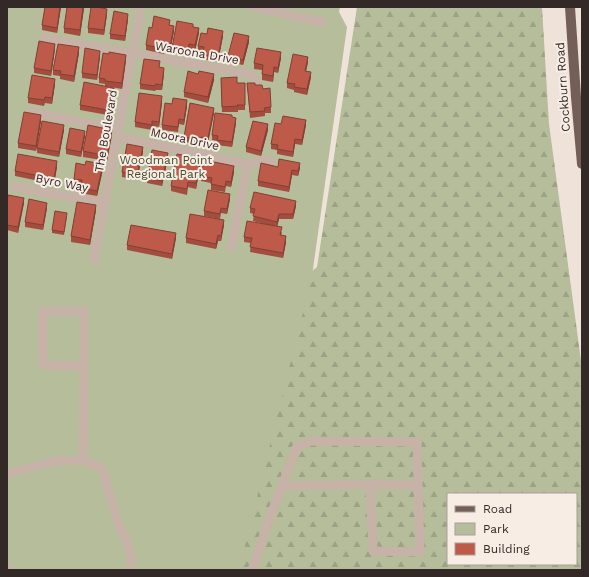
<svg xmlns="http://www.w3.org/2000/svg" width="589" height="577" font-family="'Work Sans',sans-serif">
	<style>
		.forest { fill: url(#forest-firs); fill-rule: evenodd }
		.park { fill: #b5bd9a }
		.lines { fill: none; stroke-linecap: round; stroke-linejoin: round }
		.service { stroke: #c6b2a6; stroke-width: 9 }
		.primary { stroke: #745f58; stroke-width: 10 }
		.wall { fill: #a34d3f }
		.shaded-wall { fill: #843f33 }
		.building { fill: #bd5a49; stroke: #843f33 }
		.labels { text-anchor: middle; stroke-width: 4; stroke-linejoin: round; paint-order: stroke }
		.street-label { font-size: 12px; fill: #332926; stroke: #f7ede5 }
		.park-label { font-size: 12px; fill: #464f2c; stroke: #f7ede5 }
	</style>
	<defs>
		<pattern id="forest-firs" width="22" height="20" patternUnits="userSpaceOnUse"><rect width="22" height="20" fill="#b5bd9a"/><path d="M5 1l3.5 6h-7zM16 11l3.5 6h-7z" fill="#9ca285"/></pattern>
	</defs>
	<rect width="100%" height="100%" fill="#efe2d9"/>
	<path class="forest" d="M 357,7 L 542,7 L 549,124 L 582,368 L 582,570 L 181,570 L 274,303 L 317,267 ZM 448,494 L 576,494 L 576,564 L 448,564 Z"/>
	<path class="park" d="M 7,7 L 340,7 L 339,12 L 347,27 L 312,276 L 239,570 L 7,570 Z"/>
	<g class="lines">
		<path class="service" d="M 253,7 L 322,22
			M 44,38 L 250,74 L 256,80
			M 31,112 L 118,129
			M 117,137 L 248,164 L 231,248
			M 248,164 L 261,161 L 271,161
			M 15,187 L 105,203
			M 94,260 L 141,7
			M 83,460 L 84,366 L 84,311 L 43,311 L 43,365 L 84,366
			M 7,475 L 11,473 L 55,461 L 83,460 L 102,468 L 118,523 L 127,542 L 131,557 L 131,570
			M 370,484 L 417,485
			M 7,567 L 8,570
			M 252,570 C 257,555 262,541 267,526 C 276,500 287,474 296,448 L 311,441 L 417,442 L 420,552 L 373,551 L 370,484 L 282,486"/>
		<path class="primary" d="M 570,7 L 576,97 L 582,164"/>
	</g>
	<path class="wall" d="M 45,7 L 61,7 L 57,33 L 42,30 L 42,25 Z
		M 84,7 L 80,36 L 64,33 L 64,28 Z
		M 107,14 L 104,35 L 88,33 L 88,28 Z
		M 128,19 L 125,41 L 110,39 L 110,34 Z
		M 193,27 L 199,33 L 195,51 L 189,50 L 188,56 L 172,53 L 172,48 Z
		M 152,28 L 174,31 L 170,52 L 164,51 L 164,54 L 146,50 L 146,45 Z
		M 223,36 L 218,62 L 203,59 L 203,52 L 198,51 L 198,46 Z
		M 249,42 L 243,65 L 228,62 L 228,56 Z
		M 55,49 L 51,76 L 34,73 L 34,68 Z
		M 79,53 L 74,82 L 60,79 L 60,76 L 53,75 L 53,70 Z
		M 100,56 L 97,80 L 82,78 L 82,73 Z
		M 281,58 L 278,73 L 274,72 L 273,82 L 262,80 L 262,70 L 254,69 L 254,63 Z
		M 126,60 L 122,89 L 105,86 L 105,84 L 99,83 L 99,78 Z
		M 308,62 L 306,71 L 311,77 L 307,95 L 294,92 L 294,90 L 287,88 L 287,83 Z
		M 160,67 L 164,73 L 162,90 L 156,90 L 155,91 L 140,89 L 140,84 Z
		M 221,78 L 237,83 L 245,83 L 245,110 L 238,110 L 238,112 L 222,112 Z
		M 214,80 L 208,103 L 184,97 L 184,92 Z
		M 247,83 L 263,89 L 271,107 L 271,113 L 265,113 L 265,116 L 250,118 Z
		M 55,84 L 52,104 L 45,103 L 44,106 L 28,103 L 28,98 Z
		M 114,94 L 115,99 L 114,103 L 115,108 L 113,116 L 80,110 L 80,105 Z
		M 162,102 L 159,127 L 152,126 L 152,130 L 135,127 L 135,122 Z
		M 187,106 L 184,125 L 179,124 L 178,132 L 162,130 L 162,125 Z
		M 214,113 L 208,143 L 201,142 L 201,145 L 184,142 L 184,137 Z
		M 232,117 L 236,123 L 232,147 L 217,145 L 217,141 L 212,140 L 212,135 Z
		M 41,121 L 36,151 L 18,148 L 18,143 Z
		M 281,124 L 306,125 L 302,145 L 295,144 L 293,157 L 277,154 L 277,150 L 271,149 L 271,144 Z
		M 64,130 L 59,157 L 37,153 L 37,148 Z
		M 268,130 L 261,156 L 246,152 L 246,147 Z
		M 112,135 L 107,161 L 83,157 L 83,151 Z
		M 85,136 L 81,157 L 66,154 L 66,149 Z
		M 143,152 L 137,180 L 122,177 L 122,172 Z
		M 168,158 L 162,186 L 147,183 L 147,178 Z
		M 193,161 L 200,167 L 196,189 L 188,187 L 187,195 L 171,191 L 171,186 Z
		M 57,167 L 54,184 L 15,176 L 15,171 Z
		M 278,167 L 300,168 L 298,176 L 292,175 L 289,192 L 258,186 L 258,181 Z
		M 103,169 L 97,196 L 80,193 L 81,185 L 74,184 L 74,179 Z
		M 234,172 L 231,187 L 226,186 L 225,192 L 211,190 L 211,183 L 201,181 L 201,176 Z
		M 230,199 L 227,214 L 221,213 L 220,219 L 204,216 L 204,211 Z
		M 7,202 L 24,203 L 18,233 L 7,230 Z
		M 296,206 L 293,219 L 279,219 L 277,227 L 282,233 L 281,236 L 286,242 L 283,258 L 250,252 L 251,243 L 244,242 L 244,237 L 268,225 L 253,221 L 254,214 L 250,213 L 250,208 Z
		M 47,208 L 43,230 L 25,227 L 25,222 Z
		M 96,210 L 90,245 L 71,242 L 71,236 Z
		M 67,216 L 64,235 L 52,233 L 52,230 Z
		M 224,225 L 221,241 L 218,241 L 216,249 L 186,243 L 186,238 Z
		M 176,238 L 172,259 L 127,250 L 127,245 Z"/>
	<path class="shaded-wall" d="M 60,7 L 61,7 L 57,33 L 57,28 Z
		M 83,7 L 84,9 L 80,36 L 80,30 Z
		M 107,9 L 107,14 L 104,35 L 104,30 Z
		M 128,14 L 128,19 L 125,41 L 125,36 Z
		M 174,26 L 174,31 L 170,52 L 170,47 Z
		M 199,28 L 199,33 L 195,51 L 195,45 Z
		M 223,31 L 223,36 L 218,62 L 218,57 Z
		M 249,36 L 249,42 L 243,65 L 243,60 Z
		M 55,44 L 55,49 L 51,76 L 51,71 Z
		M 189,44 L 189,50 L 188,56 L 188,51 Z
		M 79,47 L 79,53 L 74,82 L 74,76 Z
		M 100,51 L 100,56 L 97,80 L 97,75 Z
		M 281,52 L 281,58 L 278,73 L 278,68 Z
		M 126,55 L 126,60 L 122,89 L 122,83 Z
		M 308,57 L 308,62 L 305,76 L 305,71 Z
		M 274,67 L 274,72 L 273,82 L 273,76 Z
		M 164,68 L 164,73 L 162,90 L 162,85 Z
		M 311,72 L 311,77 L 307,95 L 307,89 Z
		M 214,74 L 214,80 L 208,103 L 208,97 Z
		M 55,79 L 55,84 L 52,104 L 52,98 Z
		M 162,96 L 162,102 L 159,127 L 159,122 Z
		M 187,100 L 187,106 L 184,125 L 184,120 Z
		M 115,103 L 115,108 L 113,116 L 113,111 Z
		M 214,108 L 214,113 L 208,143 L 208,138 Z
		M 41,115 L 41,121 L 36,151 L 36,146 Z
		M 236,118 L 236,123 L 232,147 L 232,142 Z
		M 306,120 L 306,125 L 302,145 L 302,140 Z
		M 268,124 L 268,130 L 261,156 L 261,151 Z
		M 64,125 L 64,130 L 59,157 L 59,152 Z
		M 112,130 L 112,135 L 107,161 L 107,156 Z
		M 85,131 L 85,136 L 81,157 L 81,152 Z
		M 295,139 L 295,144 L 293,157 L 293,152 Z
		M 143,147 L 143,152 L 137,180 L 137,175 Z
		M 168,153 L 168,158 L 162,186 L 162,181 Z
		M 57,161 L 57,167 L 54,184 L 54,179 Z
		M 200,162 L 200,167 L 196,189 L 196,183 Z
		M 300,163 L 300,168 L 298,176 L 298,171 Z
		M 103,164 L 103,169 L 97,196 L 97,191 Z
		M 234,166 L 234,172 L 231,187 L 231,182 Z
		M 292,170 L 292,175 L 289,192 L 289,187 Z
		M 230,194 L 230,199 L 227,214 L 227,209 Z
		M 24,198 L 24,203 L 18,233 L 18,227 Z
		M 296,201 L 296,206 L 293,219 L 293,214 Z
		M 47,203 L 47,208 L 43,230 L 43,225 Z
		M 96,205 L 96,210 L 90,245 L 90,240 Z
		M 279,214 L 279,219 L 277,227 L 277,222 Z
		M 224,220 L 224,225 L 221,241 L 221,236 Z
		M 176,233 L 176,238 L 172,259 L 172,254 Z
		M 218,235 L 218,241 L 216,249 L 216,244 Z
		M 286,236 L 286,242 L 283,258 L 283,253 Z"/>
	<path class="building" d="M 45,7 L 60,7 L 57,28 L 42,25 Z
		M 67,7 L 83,7 L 80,30 L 64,28 Z
		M 91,7 L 97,7 L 107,9 L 104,30 L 88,28 Z
		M 114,11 L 128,14 L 125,36 L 110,34 Z
		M 154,16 L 170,20 L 169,25 L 174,26 L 170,47 L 164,45 L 164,49 L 146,45 L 149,27 L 152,28 Z
		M 177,21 L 193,24 L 193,27 L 199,28 L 195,45 L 189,44 L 188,51 L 172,48 Z
		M 208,28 L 223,31 L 218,57 L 203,54 L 204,47 L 198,46 L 201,33 L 207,34 Z
		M 234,33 L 249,36 L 243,60 L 228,56 Z
		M 39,41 L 55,44 L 51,71 L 34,68 Z
		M 58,44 L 79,47 L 74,76 L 60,74 L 61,71 L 53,70 Z
		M 85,48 L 100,51 L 97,75 L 82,73 Z
		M 257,48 L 281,52 L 278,68 L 274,67 L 273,76 L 262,74 L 263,65 L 254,63 Z
		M 109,52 L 126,55 L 122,83 L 105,81 L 105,79 L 99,78 L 103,53 L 109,54 Z
		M 293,54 L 308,57 L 305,71 L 311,72 L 307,89 L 294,87 L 295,84 L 287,83 Z
		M 144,59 L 160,61 L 159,67 L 164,68 L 162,85 L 156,84 L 155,86 L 140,84 Z
		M 188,71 L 198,74 L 199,71 L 214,74 L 208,97 L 184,92 Z
		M 32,75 L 55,79 L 52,98 L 45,97 L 44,100 L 28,98 Z
		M 237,77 L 237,83 L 245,83 L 245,105 L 237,105 L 238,106 L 222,107 L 221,78 Z
		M 84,82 L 114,88 L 113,94 L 115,94 L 113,103 L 115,103 L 113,111 L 80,105 Z
		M 247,83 L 255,83 L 255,85 L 262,85 L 263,89 L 270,88 L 271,107 L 264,108 L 265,111 L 250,112 Z
		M 139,93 L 162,96 L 159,122 L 152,121 L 152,125 L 135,122 Z
		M 173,98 L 187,100 L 184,120 L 179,119 L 178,127 L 162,125 L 165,103 L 172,104 Z
		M 190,103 L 214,108 L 208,138 L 201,137 L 201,140 L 184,137 Z
		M 24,112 L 41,115 L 36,146 L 18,143 Z
		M 215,113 L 232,115 L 232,117 L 236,118 L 232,142 L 217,140 L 218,136 L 212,135 Z
		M 283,116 L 306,120 L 302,140 L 295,139 L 293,152 L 277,149 L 278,145 L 271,144 L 275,123 L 281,124 Z
		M 42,121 L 64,125 L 59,152 L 37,148 Z
		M 253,121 L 268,124 L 261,151 L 246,147 Z
		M 88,125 L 112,130 L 107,156 L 83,151 Z
		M 70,128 L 85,131 L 81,152 L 66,149 Z
		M 127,144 L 143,147 L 137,175 L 122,172 Z
		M 152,150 L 168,153 L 162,181 L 147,178 Z
		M 18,154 L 57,161 L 54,179 L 15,171 Z
		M 177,154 L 193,157 L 192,160 L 200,162 L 196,183 L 188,182 L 187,189 L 171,186 Z
		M 279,159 L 300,163 L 298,171 L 292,170 L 289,187 L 258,181 L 261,163 L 278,167 Z
		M 204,160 L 234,166 L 231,182 L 226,181 L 225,187 L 211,184 L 212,178 L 201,176 Z
		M 86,161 L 103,164 L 97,191 L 80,188 L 82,180 L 74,179 L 76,163 L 85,165 Z
		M 208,190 L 230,194 L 227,209 L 221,208 L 220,214 L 204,211 Z
		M 254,192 L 296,201 L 293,214 L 279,214 L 277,222 L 253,216 L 255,209 L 250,208 Z
		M 8,195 L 24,198 L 18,227 L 7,225 L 7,202 Z
		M 29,199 L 47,203 L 43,225 L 25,222 Z
		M 77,202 L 96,205 L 90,240 L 71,236 Z
		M 55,211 L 67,213 L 64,232 L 52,230 Z
		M 190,214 L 224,220 L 221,236 L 218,235 L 216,244 L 186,238 Z
		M 247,221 L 282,227 L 280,235 L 286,236 L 283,253 L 250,247 L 252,238 L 244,237 Z
		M 131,225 L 176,233 L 172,254 L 127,245 Z"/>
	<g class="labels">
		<g class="street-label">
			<text transform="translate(197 53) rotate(10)" y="4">Waroona Drive</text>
			<text transform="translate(563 87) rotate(-94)" y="4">Cockburn Road</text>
			<text transform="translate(106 131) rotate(-80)" y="4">The Boulevard</text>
			<text transform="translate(185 139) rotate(12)" y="4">Moora Drive</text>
			<text transform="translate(62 183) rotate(11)" y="4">Byro Way</text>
		</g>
		<g class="park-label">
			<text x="166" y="164">Woodman Point<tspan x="166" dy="14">Regional Park</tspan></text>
		</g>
	</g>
	<rect width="589" height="577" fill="none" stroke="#332926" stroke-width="16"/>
	<rect x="447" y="493" width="130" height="72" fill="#f7ede5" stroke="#a99f99"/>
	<rect x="455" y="506" width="20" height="6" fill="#745f58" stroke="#a99f99"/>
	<text x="483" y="513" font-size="12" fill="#332926">Road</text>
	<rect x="455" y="523" width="20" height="12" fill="#b5bd9a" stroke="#a99f99"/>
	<text x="483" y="533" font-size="12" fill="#332926">Park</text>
	<rect x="455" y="543" width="20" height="12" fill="#bd5a49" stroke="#a99f99"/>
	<text x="483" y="553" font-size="12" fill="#332926">Building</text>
</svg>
